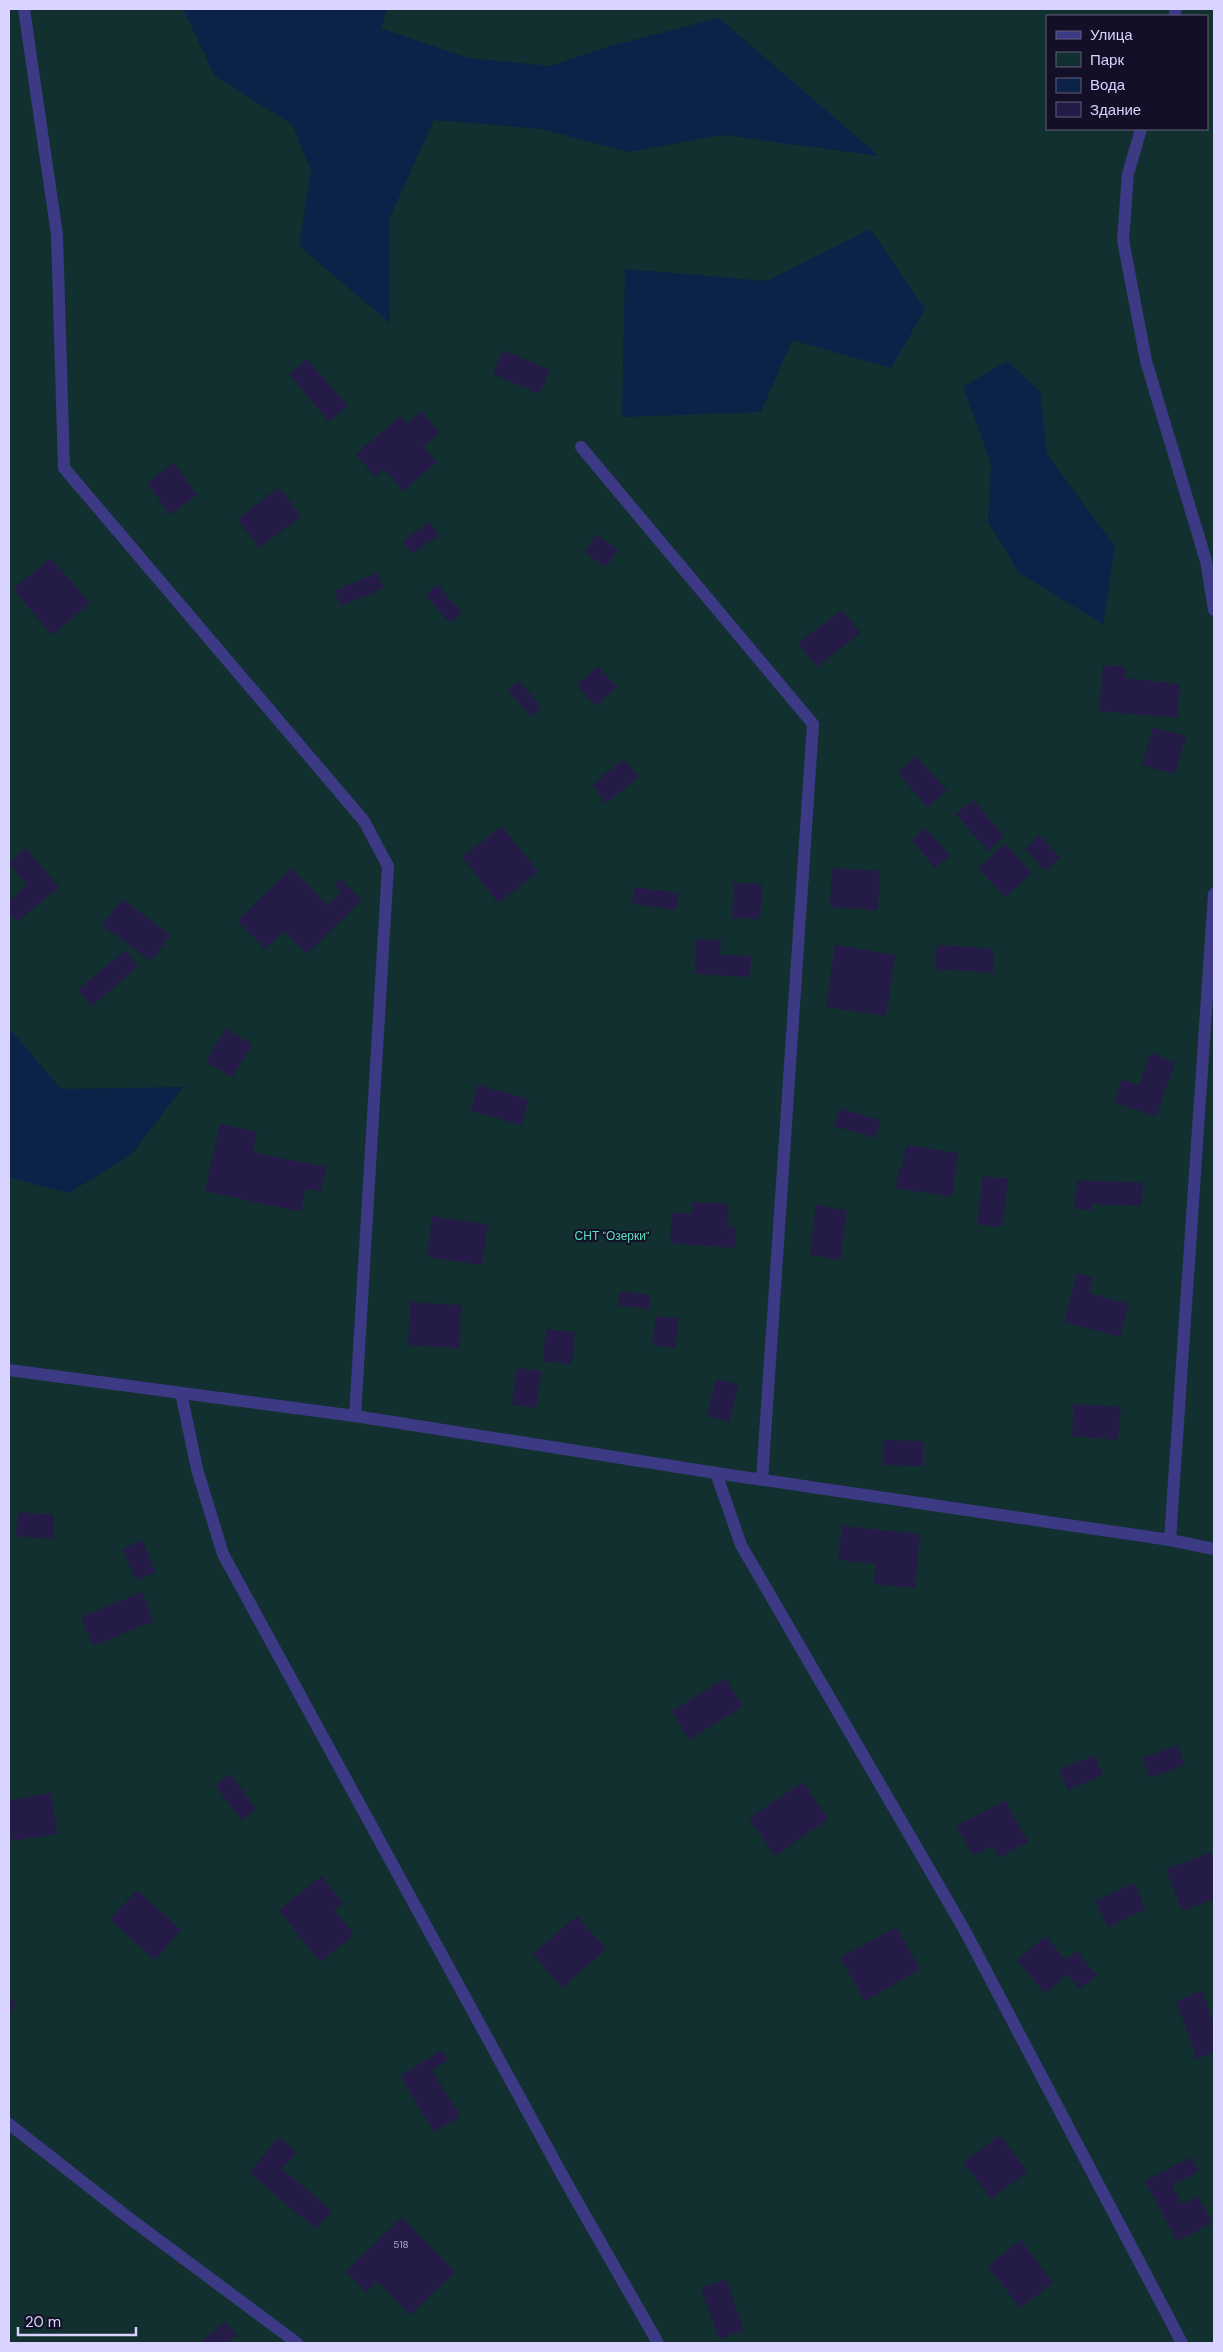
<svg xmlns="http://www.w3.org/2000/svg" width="1223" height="2352" font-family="'DM Sans',sans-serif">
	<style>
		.green { fill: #12302f; fill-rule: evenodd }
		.water { fill: #0c2248 }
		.building { fill: #241b47 }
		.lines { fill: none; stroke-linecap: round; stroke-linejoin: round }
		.lane { stroke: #3d3a85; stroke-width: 12 }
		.street { stroke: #3d3a85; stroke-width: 12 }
		.labels { text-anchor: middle; stroke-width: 4; stroke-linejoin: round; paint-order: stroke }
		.number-label { font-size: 10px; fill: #aca6d1 }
		.park-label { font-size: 12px; fill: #5fe0c0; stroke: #130f26 }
	</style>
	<rect width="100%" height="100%" fill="#130f26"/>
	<path class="green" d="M 9,9 L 1214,9 L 1214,2343 L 9,2343 ZM 1047,16 L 1207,16 L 1207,129 L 1047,129 Z"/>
	<path class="water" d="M 183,9 L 388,9 L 381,28 L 468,58 L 551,66 L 610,46 L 719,18 L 879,156 L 722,135 L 628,152 L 542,129 L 434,120 L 389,219 L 390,323 L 299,246 L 311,172 L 293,125 L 215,76 Z
		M 870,229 L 925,309 L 891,368 L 792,340 L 761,412 L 622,417 L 625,269 L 767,281 Z
		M 1007,361 L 1040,391 L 1047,454 L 1115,547 L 1103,624 L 1019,573 L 988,522 L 991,463 L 963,387 Z
		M 9,1028 L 61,1089 L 183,1087 L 132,1154 L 69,1193 L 11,1178 L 9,1177 Z"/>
	<path class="building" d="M 503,350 L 550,370 L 540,394 L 493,374 Z
		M 307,359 L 348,406 L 329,422 L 289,374 Z
		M 422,411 L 440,433 L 423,447 L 437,462 L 403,491 L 384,469 L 375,477 L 356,454 L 401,416 L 407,424 Z
		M 174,463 L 197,495 L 170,515 L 147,483 Z
		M 279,487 L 301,517 L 259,548 L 237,519 Z
		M 430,522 L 439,535 L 412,554 L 403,541 Z
		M 596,534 L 618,550 L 606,567 L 584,552 Z
		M 51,558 L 90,603 L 52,635 L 13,589 Z
		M 377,573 L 384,588 L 341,606 L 334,591 Z
		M 437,584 L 462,613 L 450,623 L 425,595 Z
		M 842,610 L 861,633 L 816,667 L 798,643 Z
		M 1103,665 L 1126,667 L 1125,678 L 1180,684 L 1177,718 L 1099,711 Z
		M 598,666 L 617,687 L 596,706 L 577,685 Z
		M 519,681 L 541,707 L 531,717 L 508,690 Z
		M 1153,727 L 1186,736 L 1175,774 L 1142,765 Z
		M 916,756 L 947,791 L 927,807 L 898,772 Z
		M 624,759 L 639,777 L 606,803 L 592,785 Z
		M 973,800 L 1004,836 L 988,851 L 956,814 Z
		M 502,826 L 538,872 L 498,903 L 462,857 Z
		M 926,828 L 950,856 L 935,868 L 912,840 Z
		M 1039,835 L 1060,857 L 1045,871 L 1025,849 Z
		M 1005,843 L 1032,873 L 1005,897 L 978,868 Z
		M 26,848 L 59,887 L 17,922 L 9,913 L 9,901 L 27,885 L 9,863 Z
		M 291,868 L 328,905 L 341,892 L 334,885 L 340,879 L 362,900 L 307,954 L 284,931 L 265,949 L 237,921 Z
		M 832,868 L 880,871 L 878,910 L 830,907 Z
		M 734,883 L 762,884 L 760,919 L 732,918 Z
		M 634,887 L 678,893 L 676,910 L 632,904 Z
		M 122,899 L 170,935 L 151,961 L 102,925 Z
		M 696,939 L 721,940 L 720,955 L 751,956 L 750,977 L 695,974 Z
		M 835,945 L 895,955 L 886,1016 L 826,1007 Z
		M 937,945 L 994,949 L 993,973 L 935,969 Z
		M 125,950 L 138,966 L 92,1006 L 78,990 Z
		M 225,1029 L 252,1044 L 232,1077 L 206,1062 Z
		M 1150,1053 L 1175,1062 L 1156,1117 L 1114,1102 L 1122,1079 L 1139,1085 Z
		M 477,1085 L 529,1099 L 522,1125 L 471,1111 Z
		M 840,1108 L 880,1120 L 875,1138 L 834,1126 Z
		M 220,1124 L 257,1132 L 253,1152 L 326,1167 L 321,1192 L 306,1188 L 301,1212 L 205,1191 Z
		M 906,1145 L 958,1153 L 952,1197 L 896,1188 L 899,1168 L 902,1169 Z
		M 983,1176 L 1008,1179 L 1002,1227 L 977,1224 Z
		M 1077,1180 L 1143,1183 L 1142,1206 L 1092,1204 L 1092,1210 L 1075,1209 Z
		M 692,1202 L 728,1204 L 727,1227 L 736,1227 L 735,1248 L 670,1243 L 672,1212 L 691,1214 Z
		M 816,1205 L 847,1210 L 840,1260 L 810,1255 Z
		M 432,1216 L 488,1224 L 482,1265 L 427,1257 Z
		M 1077,1273 L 1093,1278 L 1089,1293 L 1129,1304 L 1120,1337 L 1064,1322 Z
		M 620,1291 L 651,1295 L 649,1309 L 618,1305 Z
		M 410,1302 L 461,1305 L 459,1348 L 408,1345 Z
		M 656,1316 L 679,1319 L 675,1348 L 652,1345 Z
		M 546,1329 L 575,1332 L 572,1364 L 543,1361 Z
		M 517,1368 L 541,1371 L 536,1408 L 512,1405 Z
		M 716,1379 L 739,1384 L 729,1422 L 707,1416 Z
		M 1074,1404 L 1121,1407 L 1118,1440 L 1072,1436 Z
		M 884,1440 L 923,1441 L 923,1466 L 884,1465 Z
		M 18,1512 L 54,1515 L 53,1539 L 16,1536 Z
		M 842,1526 L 920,1534 L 915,1588 L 874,1584 L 876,1564 L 838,1560 Z
		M 142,1540 L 156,1572 L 136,1580 L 122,1549 Z
		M 142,1592 L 154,1621 L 93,1646 L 81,1617 Z
		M 725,1678 L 743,1706 L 689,1740 L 672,1711 Z
		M 1177,1745 L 1185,1765 L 1150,1778 L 1142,1758 Z
		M 1094,1755 L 1103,1775 L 1068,1790 L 1059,1770 Z
		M 230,1774 L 256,1809 L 241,1820 L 215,1785 Z
		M 803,1782 L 828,1819 L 775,1856 L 749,1818 Z
		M 51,1793 L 57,1834 L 12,1841 L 9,1822 L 9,1800 Z
		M 1005,1800 L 1028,1842 L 999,1858 L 992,1846 L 973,1856 L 956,1826 Z
		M 1211,1852 L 1214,1860 L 1214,1899 L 1182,1911 L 1166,1869 Z
		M 322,1876 L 343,1903 L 334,1910 L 354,1935 L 320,1962 L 279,1910 Z
		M 1134,1883 L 1146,1909 L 1108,1927 L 1095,1901 Z
		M 137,1890 L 181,1930 L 155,1960 L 110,1919 Z
		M 577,1916 L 606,1949 L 562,1988 L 533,1954 Z
		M 896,1927 L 920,1969 L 865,2001 L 840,1958 Z
		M 1045,1936 L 1066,1960 L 1076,1951 L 1097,1975 L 1080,1989 L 1067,1974 L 1045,1994 L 1017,1960 Z
		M 1202,1991 L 1214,2024 L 1214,2052 L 1197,2059 L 1176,2001 Z
		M 9,1997 L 17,2005 L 9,2013 Z
		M 442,2050 L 448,2060 L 432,2070 L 460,2116 L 434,2132 L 400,2076 Z
		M 1000,2135 L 1028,2172 L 991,2199 L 963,2162 Z
		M 279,2137 L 297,2152 L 282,2169 L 332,2211 L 316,2229 L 249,2173 Z
		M 1191,2157 L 1199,2171 L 1172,2185 L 1182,2204 L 1197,2196 L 1212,2223 L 1177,2241 L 1145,2181 Z
		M 402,2217 L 455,2272 L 410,2315 L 378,2281 L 366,2293 L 346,2271 Z
		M 1021,2240 L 1053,2283 L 1020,2308 L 988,2266 Z
		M 726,2279 L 744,2330 L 719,2339 L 701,2288 Z
		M 225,2322 L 237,2335 L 227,2343 L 200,2343 Z"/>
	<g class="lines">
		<path class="lane" d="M 581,447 L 813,724 L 762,1480
			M 716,1473 L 741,1545 L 964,1929 L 1182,2343
			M 9,2124 L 129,2218 L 297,2343"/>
		<path class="street" d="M 24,9 L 57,235 L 64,468 L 364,821 L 388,866 L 355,1416
			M 1174,16 L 1176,9
			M 1141,129 L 1128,174 L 1123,240 L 1146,361 L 1206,561 L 1214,610
			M 9,1370 L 355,1416 L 716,1473 L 1170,1540 L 1214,1549
			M 181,1393 L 197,1469 L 223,1554 L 566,2182 L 658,2343
			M 1170,1540 L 1214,894"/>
	</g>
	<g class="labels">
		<g class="number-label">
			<text x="401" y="2248">518</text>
		</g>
		<g class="park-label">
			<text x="612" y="1240">СНТ "Озерки"</text>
		</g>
	</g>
	<rect width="1223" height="2352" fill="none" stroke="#d9d4ff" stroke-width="20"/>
	<rect x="1046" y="15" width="162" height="115" fill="#130f26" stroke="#625e7d"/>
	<rect x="1056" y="31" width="25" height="8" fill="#3d3a85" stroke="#625e7d"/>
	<text x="1090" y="40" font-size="15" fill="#d9d4ff">Улица</text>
	<rect x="1056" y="52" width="25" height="15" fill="#12302f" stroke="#625e7d"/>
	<text x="1090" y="65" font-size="15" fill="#d9d4ff">Парк</text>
	<rect x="1056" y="78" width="25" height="15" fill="#0c2248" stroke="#625e7d"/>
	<text x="1090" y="90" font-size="15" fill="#d9d4ff">Вода</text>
	<rect x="1056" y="102" width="25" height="15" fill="#241b47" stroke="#625e7d"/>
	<text x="1090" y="115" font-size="15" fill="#d9d4ff">Здание</text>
	<path d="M18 2327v8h118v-8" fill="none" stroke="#d9d4ff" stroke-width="2.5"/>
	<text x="25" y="2327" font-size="15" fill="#d9d4ff" stroke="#130f26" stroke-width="4" paint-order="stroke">20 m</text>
</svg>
